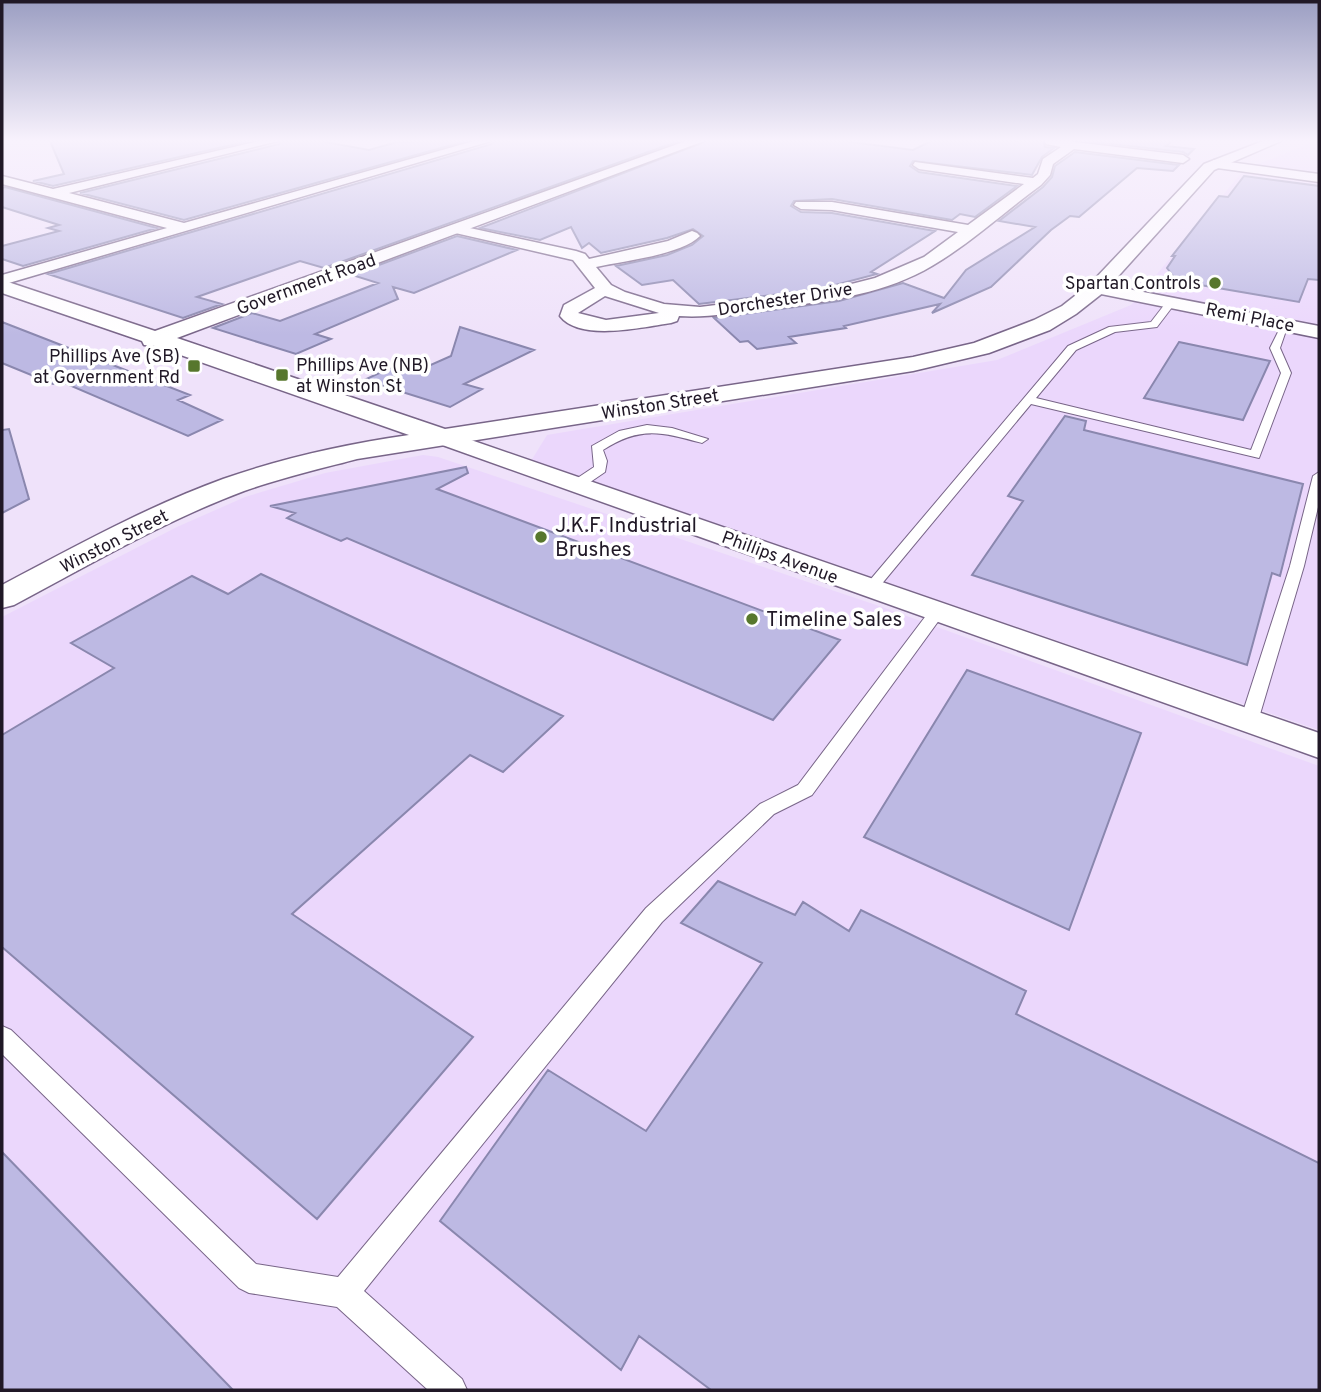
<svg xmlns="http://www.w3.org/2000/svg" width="1321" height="1392" font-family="Overpass,sans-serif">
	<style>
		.built { fill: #ebd7fc }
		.building { fill: #bdb9e3; stroke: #8a87ae; stroke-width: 2 }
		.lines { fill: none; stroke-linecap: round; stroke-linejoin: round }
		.service-casing { stroke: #786588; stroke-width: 2 }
		.minor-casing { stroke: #786588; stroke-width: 3 }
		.tertiary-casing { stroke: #786588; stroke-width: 3 }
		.service { fill: #fff; fill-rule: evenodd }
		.minor { fill: #fff; fill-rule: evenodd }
		.tertiary { fill: #fff; fill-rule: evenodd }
		.poi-dot { fill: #57772d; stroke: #fff; stroke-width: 2.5 }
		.labels { text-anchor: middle; stroke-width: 7; stroke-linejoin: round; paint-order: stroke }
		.far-poi-label { font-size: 18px; fill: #201826; stroke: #fff; text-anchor: end }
		.far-street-label { font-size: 18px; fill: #201826; stroke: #fff }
		.poi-label { font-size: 21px; fill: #201826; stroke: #fff; text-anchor: start }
	</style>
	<rect width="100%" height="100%" fill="#efe2fa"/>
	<path class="built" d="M 1315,141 L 1319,141 L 1319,730 L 531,461 L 547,435 L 997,360 L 1131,305 L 1244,170 Z
		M 423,455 L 438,457 L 882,607 L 1319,766 L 1319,1390 L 2,1390 L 2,617 L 177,527 L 245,497 L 325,473 Z"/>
	<path class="building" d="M 50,141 L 249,141 L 53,186 L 33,181 L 64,174 Z
		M 281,141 L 320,141 L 369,150 L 397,142 L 466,141 L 184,220 L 80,193 L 279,144 Z
		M 494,141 L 679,141 L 324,268 L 300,261 L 197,297 L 222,304 L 183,318 L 48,274 L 492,144 Z
		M 707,141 L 843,141 L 913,150 L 931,141 L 1043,141 L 1045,147 L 1054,148 L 1042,157 L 1032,175 L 913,161 L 910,166 L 919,172 L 1017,186 L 975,217 L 960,214 L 952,220 L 832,199 L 794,201 L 791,206 L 801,212 L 832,213 L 935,231 L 871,272 L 877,274 L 820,289 L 699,304 L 673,280 L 642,285 L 616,266 L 667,255 L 692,245 L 703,236 L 693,229 L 667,238 L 601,253 L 589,243 L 582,248 L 571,227 L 540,240 L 480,228 Z
		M 1085,141 L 1172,141 L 1166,146 L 1194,149 L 1188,155 L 1183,152 Z
		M 1075,152 L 1179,165 L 1173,171 L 1137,168 L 1079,217 L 1070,216 L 1051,230 L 991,287 L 932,313 L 940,304 L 844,326 L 846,328 L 789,337 L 796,343 L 757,349 L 748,341 L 740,342 L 714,318 L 839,301 L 903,283 L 944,298 L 966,270 L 1035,227 L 999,221 L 1043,187 L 1052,177 L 1055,166 Z
		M 1244,176 L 1319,186 L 1319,280 L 1308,279 L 1299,302 L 1177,281 L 1167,268 L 1175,256 L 1172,256 L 1219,196 L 1228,197 Z
		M 5,187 L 157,228 L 23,266 L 2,259 L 2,246 L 59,231 L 48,228 L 59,225 L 2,207 L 2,188 Z
		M 457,236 L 517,250 L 414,293 L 393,287 L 398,299 L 315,334 L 331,339 L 296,354 L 213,328 L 252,313 L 280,321 L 378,283 L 352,275 Z
		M 2,322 L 190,395 L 178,400 L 222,420 L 188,436 L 60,381 L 53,384 L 2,363 Z
		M 460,327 L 534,350 L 464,384 L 482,389 L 450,407 L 364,380 L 403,362 L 424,368 L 451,356 Z
		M 1179,342 L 1270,361 L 1243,420 L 1144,398 Z
		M 1065,416 L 1086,421 L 1084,430 L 1303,484 L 1280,576 L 1272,573 L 1247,665 L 972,575 L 1023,501 L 1008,496 Z
		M 9,429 L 29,499 L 2,513 L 2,430 Z
		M 466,467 L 468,473 L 437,489 L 840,640 L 773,720 L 347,538 L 341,541 L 287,518 L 295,513 L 270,506 Z
		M 261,574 L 563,716 L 503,772 L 470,755 L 292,914 L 473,1037 L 317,1219 L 2,947 L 2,735 L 114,668 L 71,643 L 192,576 L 228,594 Z
		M 967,670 L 1141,733 L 1069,930 L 864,837 Z
		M 718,881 L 795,915 L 803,902 L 849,931 L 861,910 L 1026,991 L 1016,1014 L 1319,1163 L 1319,1390 L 711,1390 L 639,1336 L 621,1370 L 440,1221 L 548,1070 L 646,1131 L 762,963 L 681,923 Z
		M 2,1152 L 233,1390 L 2,1390 Z"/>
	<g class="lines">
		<g class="service-casing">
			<path id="service" d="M 1168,300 L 1176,302 L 1157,327 L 1115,332 L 1076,350 L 1036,398 L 1251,450 L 1281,373 L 1270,348 L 1283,322 L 1289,322 L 1280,348 L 1291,373 L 1259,458 L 1031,404 L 875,592 L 865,592 L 862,589 L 865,586 L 1068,346 L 1109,327 L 1151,322 Z
				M 647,425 L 672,428 L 708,439 L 702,443 C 661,432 640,426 603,450 L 607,461 L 605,472 L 583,487 L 573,487 L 573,481 L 594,467 L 592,446 L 619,431 Z
				M 1319,472 L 1319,503 L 1304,566 L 1258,721 L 1255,725 L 1243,725 L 1240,721 L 1290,566 L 1313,476 Z
				M 937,607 L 945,612 L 812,795 L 774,814 L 662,922 L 364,1291 L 462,1379 L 467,1390 L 428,1390 L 337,1307 L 249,1293 L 239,1288 L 2,1054 L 2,1026 L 11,1030 L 256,1264 L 338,1277 L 646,908 L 760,804 L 798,785 L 931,609 Z"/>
		</g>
		<g class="minor-casing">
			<path id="minor" d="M 259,141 L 278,141 L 69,193 L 184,223 L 474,141 L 491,141 L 2,285 L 2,275 L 167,228 L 2,184 L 2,176 L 53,189 Z
				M 1045,141 L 1066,141 L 1183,155 L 1189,159 L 1183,163 L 1074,149 L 1053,164 L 1050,175 L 1041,185 C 1001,214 959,254 915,275 C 867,298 811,303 759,310 C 732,313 706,318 679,316 L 677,321 L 671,323 C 643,327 580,342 560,316 L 564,305 L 595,288 L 573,260 L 451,232 L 449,229 L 456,225 L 576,251 L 585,254 L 589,259 L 668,241 L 692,231 L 697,233 L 700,236 C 681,255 623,261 596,267 L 611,285 L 625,292 L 664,304 L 700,307 L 820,292 L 875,278 L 924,257 L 958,232 L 832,210 L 801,209 L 794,205 L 796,202 L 832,202 L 968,225 L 1024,184 L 919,169 L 913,165 L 915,162 L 1033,178 L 1038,174 L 1043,159 L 1061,147 L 1046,144 ZM 605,296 L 659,313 L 606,320 L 578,313 Z
				M 1214,160 L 1319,174 L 1319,182 L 1210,167 L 1208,164 Z
				M 1097,283 L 1319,326 L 1319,338 L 1091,292 L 1088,288 Z
				M 442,430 L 1319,733 L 1319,758 L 434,442 L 430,437 L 434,432 Z"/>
		</g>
		<g class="tertiary-casing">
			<path id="tertiary" d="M 686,141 L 704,141 L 177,338 L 445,429 L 913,357 L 974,343 L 1034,320 L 1062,306 L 1090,284 L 1204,164 L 1263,141 L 1281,141 L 1214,170 L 1104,292 L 1076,314 L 1050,330 L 989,353 L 913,371 L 357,459 C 319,469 281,478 244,491 C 164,521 89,565 14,605 L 2,608 L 2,585 C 74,547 146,507 223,479 C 283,458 346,444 409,435 L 155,346 L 144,345 L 142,341 L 2,293 L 2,280 L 155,331 Z"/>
		</g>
		<use href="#service" class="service"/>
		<use href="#minor" class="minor"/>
		<use href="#tertiary" class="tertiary"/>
	</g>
	<linearGradient id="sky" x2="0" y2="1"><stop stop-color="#9b9ec2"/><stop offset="0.42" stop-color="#f8f2fd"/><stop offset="1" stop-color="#f8f2fd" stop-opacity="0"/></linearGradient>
	<rect width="1321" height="335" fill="url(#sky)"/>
	<g class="poi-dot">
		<circle cx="1215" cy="283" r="7"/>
		<rect x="187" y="359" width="14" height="14" rx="3.5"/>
		<rect x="275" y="368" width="14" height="14" rx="3.5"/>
		<circle cx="541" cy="537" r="7"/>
		<circle cx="752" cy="619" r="7"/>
	</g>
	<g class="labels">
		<g class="far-poi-label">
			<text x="1201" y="289">Spartan Controls</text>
			<text x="180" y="362">Phillips Ave (SB)<tspan x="180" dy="21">at Government Rd</tspan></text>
			<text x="296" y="371" text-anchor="start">Phillips Ave (NB)<tspan x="296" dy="21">at Winston St</tspan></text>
		</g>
		<g class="far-street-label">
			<text transform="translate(306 284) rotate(-20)" y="6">Government Road</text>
			<text transform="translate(785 299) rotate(-9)" y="6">Dorchester Drive</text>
			<text transform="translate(1250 317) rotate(11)" y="6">Remi Place</text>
			<text transform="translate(660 404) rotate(-9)" y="6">Winston Street</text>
			<text transform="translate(114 541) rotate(-27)" y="6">Winston Street</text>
			<text transform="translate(780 557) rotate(20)" y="6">Phillips Avenue</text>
		</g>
		<g class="poi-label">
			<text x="555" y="532">J.K.F. Industrial<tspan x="555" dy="24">Brushes</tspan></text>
			<text x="766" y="626">Timeline Sales</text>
		</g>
	</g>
	<rect width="1321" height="1392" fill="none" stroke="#201826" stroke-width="7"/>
</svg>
